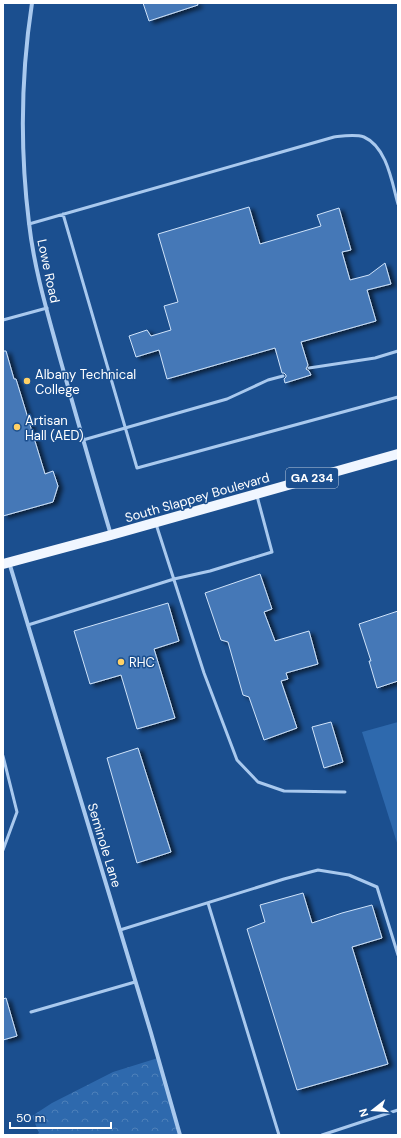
<svg xmlns="http://www.w3.org/2000/svg" width="401" height="1138" font-family="'DM Sans',sans-serif">
	<style>
		.green { fill: #2e69ad }
		.forest { fill: url(#forest-crowns) }
		.building { fill: #4478b7; stroke: #cfe3fa; filter: url(#shadow) }
		.lines { fill: none; stroke-linecap: round; stroke-linejoin: round }
		.service { stroke: #a9c9ee; stroke-width: 3 }
		.minor { stroke: #a9c9ee; stroke-width: 4 }
		.primary { stroke: #f0f6ff; stroke-width: 10 }
		.poi-dot { fill: #ffd166; stroke: #1b4f8f; stroke-width: 1.5 }
		.labels { text-anchor: middle; stroke-width: 3; stroke-linejoin: round; paint-order: stroke }
		.shield { fill: #1b4f8f; stroke: #bbcadd; stroke-width: 1 }
		.shield-label { font-size: 12px; font-weight: bold; fill: #fff }
		.street-label { font-size: 13px; fill: #fff; stroke: #1b4f8f }
		.poi-label { font-size: 13px; fill: #fff; stroke: #1b4f8f; text-anchor: start }
	</style>
	<defs>
		<pattern id="forest-crowns" width="20" height="18" patternUnits="userSpaceOnUse"><rect width="20" height="18" fill="#2e69ad"/><path d="M2 6a3 3 0 1 1 6 0M12 15a3 3 0 1 1 6 0" fill="none" stroke="#4d80b9"/></pattern>
		<filter id="shadow"><feDropShadow dx="4.5" dy="2.5" stdDeviation="2" flood-color="#0009"/></filter>
	</defs>
	<rect width="100%" height="100%" fill="#1b4f8f"/>
	<path class="green" d="M 398,722 L 398,846 L 362,732 Z"/>
	<path class="forest" d="M 158,1058 L 180,1135 L 36,1135 L 39,1133 L 32,1116 L 52,1103 L 113,1072 Z"/>
	<path class="building" d="M 143,3 L 197,3 L 198,5 L 149,21 Z
		M 249,207 L 260,244 L 321,226 L 317,215 L 339,208 L 351,250 L 342,252 L 350,280 L 369,275 L 385,263 L 391,284 L 367,290 L 376,321 L 301,342 L 308,365 L 306,369 L 309,371 L 311,375 L 285,383 L 284,379 L 286,377 L 286,375 L 284,373 L 282,373 L 275,348 L 167,379 L 159,350 L 136,357 L 129,336 L 147,330 L 151,336 L 171,330 L 164,306 L 178,302 L 158,234 Z
		M 3,351 L 6,351 L 14,379 L 16,379 L 45,474 L 53,471 L 58,486 L 53,502 L 3,516 Z
		M 260,574 L 272,609 L 264,612 L 275,641 L 309,631 L 318,664 L 286,673 L 288,679 L 281,681 L 297,728 L 264,740 L 249,697 L 243,695 L 228,642 L 221,640 L 205,593 Z
		M 168,603 L 179,641 L 154,649 L 175,718 L 137,729 L 121,675 L 90,684 L 74,631 Z
		M 398,611 L 398,681 L 377,688 L 369,661 L 371,661 L 359,624 Z
		M 331,722 L 343,762 L 324,768 L 312,727 Z
		M 138,748 L 171,852 L 137,863 L 107,758 Z
		M 303,893 L 312,923 L 342,913 L 372,905 L 382,938 L 352,947 L 388,1064 L 297,1090 L 247,929 L 265,922 L 260,905 Z
		M 6,998 L 17,1036 L 3,1040 L 3,999 Z"/>
	<g class="lines">
		<path class="service" d="M 63,214 L 137,468 L 398,397
			M 29,224 L 334,137 C 343,136 355,134 364,137 C 387,147 392,183 398,204
			M 3,320 L 47,308
			M 309,368 L 375,358 L 398,351
			M 83,440 L 227,399 L 268,380 L 283,376
			M 156,524 L 204,673 L 237,760 L 258,782 L 284,791 L 345,792
			M 28,625 L 174,579 L 210,571 L 272,552 L 257,496
			M 3,756 L 17,812 L 3,850
			M 208,903 L 279,1135
			M 120,930 L 284,879 L 318,870 L 349,875 L 377,887 L 398,955
			M 31,1012 L 135,982
			M 322,1135 L 398,1110"/>
		<path class="minor" d="M 32,3 C 21,75 20,150 29,223 C 34,268 47,311 59,355 C 76,415 93,475 111,535
			M 9,562 L 151,1033 L 180,1135"/>
		<path class="primary" d="M 3,564 L 111,535 L 398,454"/>
	</g>
	<g class="poi-dot">
		<circle cx="27" cy="381" r="4"/>
		<circle cx="17" cy="427" r="4"/>
		<circle cx="121" cy="662" r="4"/>
	</g>
	<g class="labels">
		<rect class="shield" x="286" y="468" width="52" height="20" rx="3"/>
		<g class="shield-label">
			<text x="312" y="482">GA 234</text>
		</g>
		<g class="street-label">
			<text transform="translate(49 271) rotate(78)" y="5">Lowe Road</text>
			<text transform="translate(197 497) rotate(-16)" y="5">South Slappey Boulevard</text>
			<text transform="translate(105 845) rotate(73)" y="5">Seminole Lane</text>
		</g>
		<g class="poi-label">
			<text x="35" y="379">Albany Technical<tspan x="35" dy="15">College</tspan></text>
			<text x="25" y="425">Artisan<tspan x="25" dy="15">Hall (AED)</tspan></text>
			<text x="129" y="667">RHC</text>
		</g>
	</g>
	<rect width="401" height="1138" fill="none" stroke="#ffffff" stroke-width="8"/>
	<g transform="translate(373 1110) rotate(253)" stroke="#1b4f8f" stroke-width="3" paint-order="stroke">
	<path d="M0-3L7 15L0 10L-7 15Z" fill="#ffffff"/>
	<text y="-6" font-size="11" font-weight="bold" text-anchor="middle" fill="#ffffff">N</text>
	</g>
	<path d="M10 1122v6h101v-6" fill="none" stroke="#ffffff" stroke-width="2"/>
	<text x="16" y="1122" font-size="12" fill="#ffffff" stroke="#1b4f8f" stroke-width="3" paint-order="stroke">50 m</text>
</svg>
